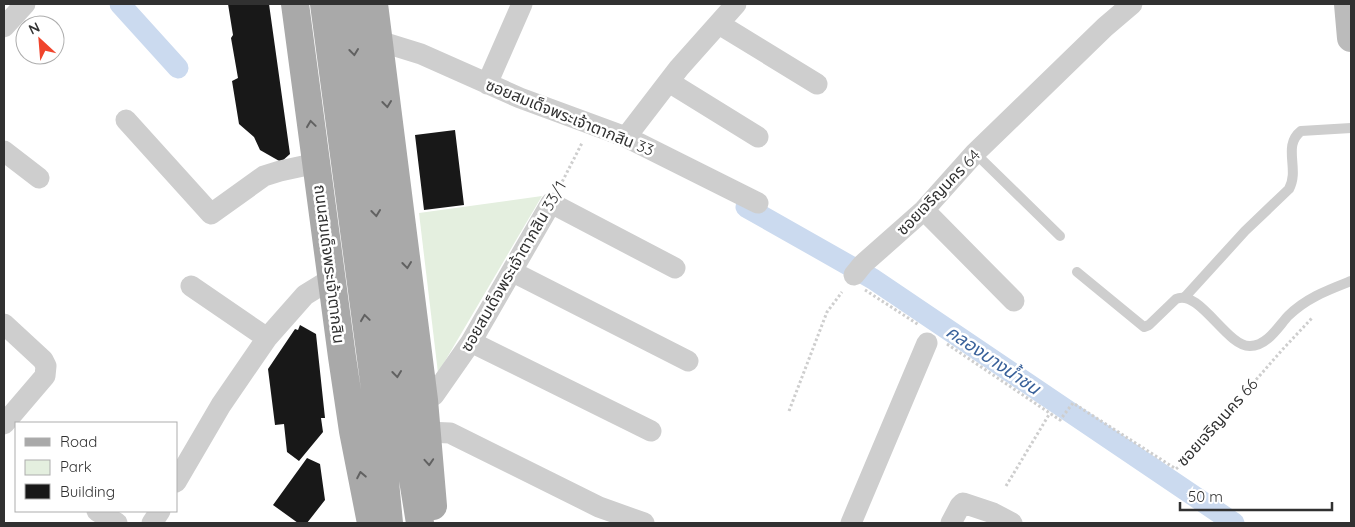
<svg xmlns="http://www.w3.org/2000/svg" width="1355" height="527" font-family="Quicksand,'Noto Sans Thai',sans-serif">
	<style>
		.green { fill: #e4efdf }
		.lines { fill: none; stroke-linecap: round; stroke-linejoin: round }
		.canal { stroke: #cbdaef; stroke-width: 21 }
		.building { fill: #181818 }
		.path { stroke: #cecece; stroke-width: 3; stroke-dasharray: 2.5 2.5; stroke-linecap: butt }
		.lane { stroke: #cecece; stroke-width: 10 }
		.street { stroke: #cecece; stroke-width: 21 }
		.secondary { stroke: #bbb; stroke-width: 28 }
		.primary { stroke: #a9a9a9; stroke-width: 28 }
		.oneway { stroke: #616161 }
		.labels { text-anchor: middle; stroke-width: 5; stroke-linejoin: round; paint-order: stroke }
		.street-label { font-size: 16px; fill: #313131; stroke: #fff }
		.water-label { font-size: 18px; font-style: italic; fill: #39619a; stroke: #fff }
	</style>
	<rect width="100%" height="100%" fill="#fff"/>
	<path class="green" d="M 542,196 L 438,373 L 419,213 Z"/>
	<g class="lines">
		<path class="canal" d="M 120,4 L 178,68
			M 746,207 L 873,279 L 1234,523"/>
	</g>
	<path class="building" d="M 228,4 L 269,4 L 290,154 L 281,162 L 260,150 L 254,137 L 239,124 L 232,81 L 238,78 L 231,38 L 233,35 Z
		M 455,130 L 464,205 L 424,210 L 415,135 Z
		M 300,325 L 316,334 L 325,418 L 321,418 L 323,432 L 299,461 L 287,452 L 284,424 L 275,425 L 268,369 L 295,329 L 298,330 Z
		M 307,458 L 320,464 L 325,500 L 307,523 L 298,523 L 273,505 Z"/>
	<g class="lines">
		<path class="path" d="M 560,186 L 582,143
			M 865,290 L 919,325
			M 947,344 L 1060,420 L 1073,403 L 1176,469 L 1183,463 L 1283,349 L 1312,318
			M 789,411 L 827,312 L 842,292
			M 1006,486 L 1050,413"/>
		<path class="lane" d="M 975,153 L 1060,236
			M 1077,272 L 1144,327 L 1149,325 L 1176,299 C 1199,288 1227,347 1250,346 C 1267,346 1278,327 1288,316 C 1306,298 1328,290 1351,281
			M 1184,298 L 1245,231 L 1289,189 C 1300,169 1282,146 1301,131 L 1351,128"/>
		<path class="street" d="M 719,24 L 817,84
			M 4,27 L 25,4
			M 379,41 L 421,54 L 520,98 L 626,137 L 758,203
			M 669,82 L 758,137
			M 487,84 L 522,4
			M 126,120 L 211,214 L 264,176 L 280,171 L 317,163
			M 626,137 L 679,68 L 736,4
			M 4,151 L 39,178
			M 924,210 L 1014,301
			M 513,272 L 688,361
			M 854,275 L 863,264 L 924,210 L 975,153 L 1105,27 L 1132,4
			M 191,286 L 267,338
			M 4,324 L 43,360 L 46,366 L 45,376 L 4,424
			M 471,342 L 651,431
			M 424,400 L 434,395 L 471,342 L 551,203 L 675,268
			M 427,432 L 450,433 L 599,507 L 644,523
			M 176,482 L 221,405 L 267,338 L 305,295 L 331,279
			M 97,511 L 117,523
			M 152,523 L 160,511
			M 851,523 L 927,343
			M 951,523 L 960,506 L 963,503 L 993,513 L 1012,523"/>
		<path class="secondary" d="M 1348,4 L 1351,38"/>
		<path class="primary" d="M 295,4 L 342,357 L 353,431 L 371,523
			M 324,4 L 379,419 L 389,523
			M 348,4 L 403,418 L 420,523
			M 374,4 L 424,400 L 433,506"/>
	</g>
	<defs><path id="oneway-chevron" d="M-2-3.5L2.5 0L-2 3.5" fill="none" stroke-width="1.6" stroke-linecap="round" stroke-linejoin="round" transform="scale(1.25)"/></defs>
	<g class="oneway">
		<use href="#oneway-chevron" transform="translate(354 52) rotate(83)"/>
		<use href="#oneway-chevron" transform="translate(387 104) rotate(83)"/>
		<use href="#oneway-chevron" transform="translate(311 124) rotate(-98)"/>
		<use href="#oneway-chevron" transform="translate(376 213) rotate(83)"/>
		<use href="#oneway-chevron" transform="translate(407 265) rotate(83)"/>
		<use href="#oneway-chevron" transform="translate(365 318) rotate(-98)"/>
		<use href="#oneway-chevron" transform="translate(397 374) rotate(83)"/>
		<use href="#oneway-chevron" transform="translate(429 462) rotate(86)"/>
		<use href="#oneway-chevron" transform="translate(361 475) rotate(-101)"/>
	</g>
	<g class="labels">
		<g class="street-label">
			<text transform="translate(570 117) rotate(22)" y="6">ซอยสมเด็จพระเจ้าตากสิน 33</text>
			<text transform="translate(938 192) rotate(-46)" y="6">ซอยเจริญนคร 64</text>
			<text transform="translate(330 264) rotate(83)" y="6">ถนนสมเด็จพระเจ้าตากสิน</text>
			<text transform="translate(513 266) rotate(-60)" y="6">ซอยสมเด็จพระเจ้าตากสิน 33/1</text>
			<text transform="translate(1217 422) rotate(-48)" y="6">ซอยเจริญนคร 66</text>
		</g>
		<g class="water-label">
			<text transform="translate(993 360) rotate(34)" y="6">คลองบางน้ำชน</text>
		</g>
	</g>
	<rect width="1355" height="527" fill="none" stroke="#313131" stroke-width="10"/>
	<rect x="15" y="422" width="162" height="90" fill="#ffffff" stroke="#adadad"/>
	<rect x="25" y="438" width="25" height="8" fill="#a9a9a9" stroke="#adadad"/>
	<text x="60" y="447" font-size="15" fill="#313131">Road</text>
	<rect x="25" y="460" width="25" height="15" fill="#e4efdf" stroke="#adadad"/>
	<text x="60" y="472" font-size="15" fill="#313131">Park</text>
	<rect x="25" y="484" width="25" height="15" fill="#181818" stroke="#adadad"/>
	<text x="60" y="497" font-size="15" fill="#313131">Building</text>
	<g transform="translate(40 40) rotate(334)"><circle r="24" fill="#ffffff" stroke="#adadad"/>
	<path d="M0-4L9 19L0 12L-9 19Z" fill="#f0442c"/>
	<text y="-8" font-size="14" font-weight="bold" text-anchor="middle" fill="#313131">N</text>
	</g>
	<path d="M1180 502v8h152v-8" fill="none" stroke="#313131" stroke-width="2.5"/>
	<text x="1188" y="502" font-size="15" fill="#313131" stroke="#ffffff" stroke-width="4" paint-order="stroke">50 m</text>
</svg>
